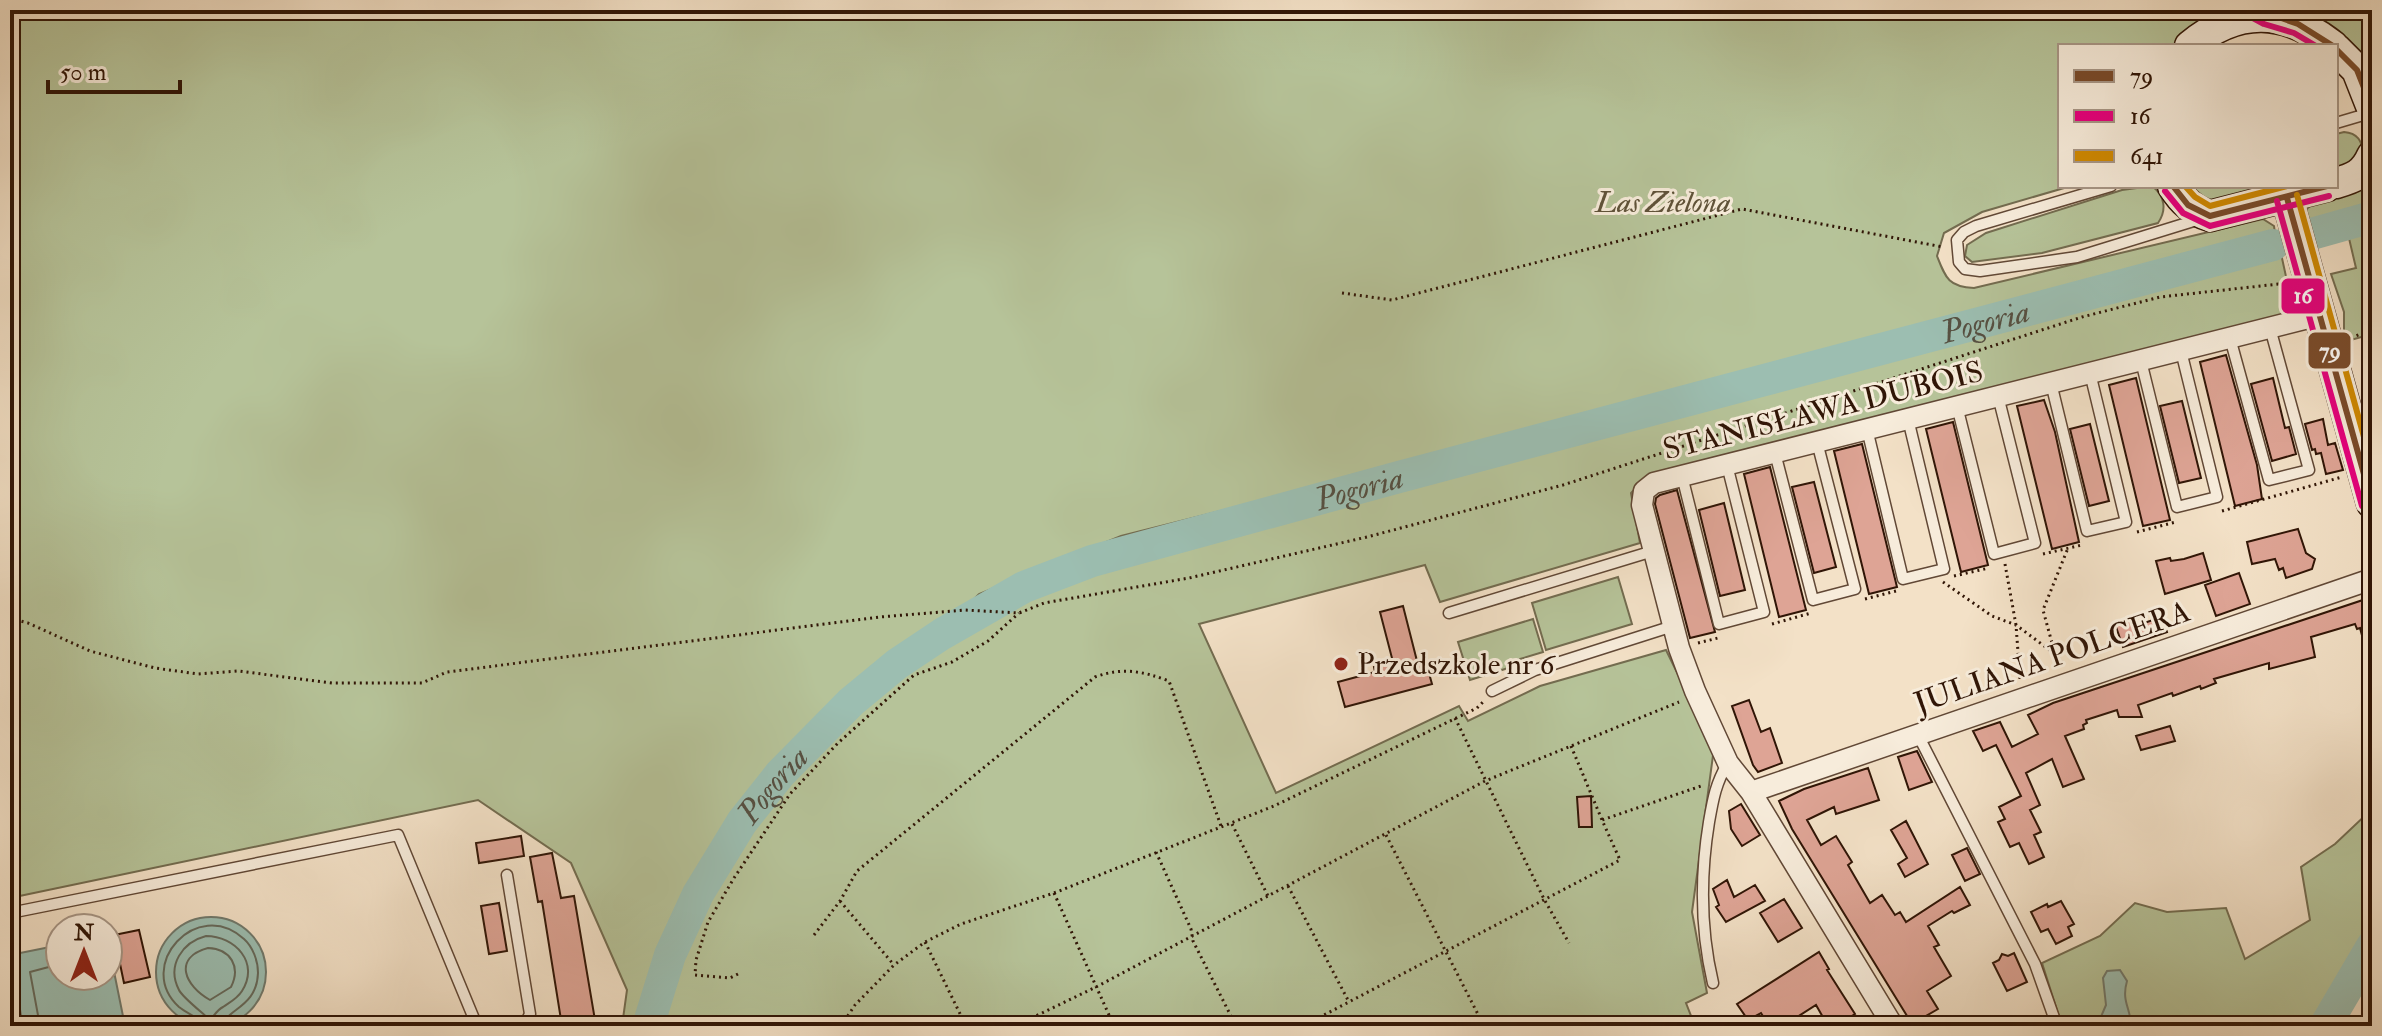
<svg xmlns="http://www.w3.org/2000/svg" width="2382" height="1036" font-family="'IM FELL Double Pica',serif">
<rect width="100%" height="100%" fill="#f3e1c7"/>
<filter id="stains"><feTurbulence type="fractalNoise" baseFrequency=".0025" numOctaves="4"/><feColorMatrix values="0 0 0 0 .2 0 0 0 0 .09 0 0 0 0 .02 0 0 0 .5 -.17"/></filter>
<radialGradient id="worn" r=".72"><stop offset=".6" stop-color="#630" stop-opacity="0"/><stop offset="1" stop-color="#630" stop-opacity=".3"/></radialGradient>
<path fill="#b6c399" stroke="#736c50" stroke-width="2" d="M10,10H2204L2199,23L2173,46H2060V186H2071L1982,212L1944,233L1937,256C1946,279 1949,287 1974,288L2263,219L2274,226L2275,233L2264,239L1619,411L1121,536L979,594L959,614L1007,607L1122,563L2280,249L2294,313L1647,476L1631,493L1640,543L1440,602L1425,565L1199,624L1276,793L1459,706L1468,721L1540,686L1666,650L1714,748L1692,912L1707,993L1686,1003L1695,1026H622L627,990L571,863L478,800L10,898Z
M2293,10H2372V71Z
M2344,132C2357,133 2363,141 2362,153L2336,173V134Z
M2372,183V334L2344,342V312L2331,274L2356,268L2344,217L2309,226L2306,210L2312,203Z
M2152,186C2165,196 2167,210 2158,223L2042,253L1972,262L1965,256L1967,245L1986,233L2122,190Z
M2195,186H2288L2213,207L2196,192Z
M1618,577L1632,624L1546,650L1532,603Z
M1533,619L1543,652L1520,659L1521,664L1470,680L1458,642Z
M2372,809V918L2364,942L2316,1026H2062L2042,963L2100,936L2135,903L2167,912L2226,908L2245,959L2310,920L2301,867L2335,844Z"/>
<path fill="#9cbeb1" stroke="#717a6d" stroke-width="2" d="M156 972a55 55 0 1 1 110 0a55 55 0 1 1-110 0Z
M108,942L125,1026H23L10,955L60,945V976H108Z
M2120,970L2127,981C2121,1002 2131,1008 2131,1026H2097L2106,1005L2103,978L2107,971Z
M302,1016L320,1017L340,1026H277Z"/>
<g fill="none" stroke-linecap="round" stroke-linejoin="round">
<path stroke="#666a5c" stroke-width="2" d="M206,936C235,936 260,963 242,991C237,999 230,1002 223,1007C217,1010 214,1016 210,1020C204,1014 182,997 179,990C166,965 183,942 206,936Z
M208,948C231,949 241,967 231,987L210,1000C185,986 172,958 208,948Z
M40,1026L30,972L60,964
M197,1026L195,1017C190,1014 184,1011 179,1007C134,966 197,896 244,939C253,947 258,961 258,973C257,1008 225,1009 223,1026"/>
<g stroke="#9cbeb1" stroke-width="32">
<path d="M2315,233L2372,217"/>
<path id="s1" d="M648,1026L670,955L698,894L742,822L780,774L851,702L897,664L942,634L1024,587L1092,561L1399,477L2273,245"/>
<path d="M2325,1026L2372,946"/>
</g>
</g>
<path fill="#dea495" stroke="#301506" stroke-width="2" d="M2226,355L2257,465L2262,499L2235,506L2200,362Z
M2136,378L2170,520L2143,526L2109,385Z
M2273,378L2285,428L2289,427L2296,454L2272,461L2251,384Z
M2044,400L2055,432L2079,542L2052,549L2017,406Z
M2182,401L2201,478L2179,483L2160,406Z
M2323,419L2328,445L2335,443L2343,470L2326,474L2321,453L2316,454L2315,449L2312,450L2305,424Z
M1953,422L1988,565L1961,572L1926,429Z
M2090,424L2109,501L2089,506L2070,429Z
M1862,444L1897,587L1869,594L1834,451Z
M1770,467L1806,610L1779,617L1744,474Z
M1814,482L1836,567L1814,573L1792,487Z
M1677,490L1715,632L1690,638L1655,504L1656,498L1660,495Z
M1724,503L1745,590L1720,596L1699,510Z
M2298,529L2306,553L2315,559L2312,569L2286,578L2283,568L2279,570L2275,559L2252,564L2247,542Z
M2203,553L2211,580L2165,594L2156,561L2170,558L2171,561L2184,559Z
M2239,573L2250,604L2216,616L2205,585Z
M2372,597V654H2367L2360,628L2357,629L2355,624L2311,637L2315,657L2269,669V663L2214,679L2216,683L2201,689L2200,686L2173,696L2172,693L2138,705L2142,717H2119L2117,710L2086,720L2087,723L2083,725L2084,729L2065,736L2084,779L2063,787L2052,759L2026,773L2040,805L2030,810L2041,832L2034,835L2044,857L2029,864L2019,843L2010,847L1998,822L2005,819L1999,807L2021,796L1996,745L1983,751L1973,731L2000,722L2012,747L2038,734L2028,715L2053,703Z
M1403,606L1417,661L1425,659L1432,684L1345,707L1338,682L1375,672L1374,667L1393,662L1380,612Z
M2135,617L2138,625L2162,617L2167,632L2123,647L2115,624Z
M1749,700L1761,732L1770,728L1782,763L1758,772L1753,765L1732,706Z
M2170,726L2175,741L2141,750L2136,736Z
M1917,751L1932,782L1909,790L1898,757Z
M1868,768L1879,800L1836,814L1834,807L1807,820L1821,845L1836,836L1852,862L1848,865L1870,903L1882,895L1895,915L1900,912L1906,922L1960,887L1970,905L1954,913L1952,911L1928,926L1939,945L1934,947L1951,976L1927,991L1938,1009L1912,1024L1792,829L1779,801L1804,789Z
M1591,796L1592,827H1579L1577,797Z
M1741,804L1760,835L1742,846L1731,829L1729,811Z
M1906,821L1928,864L1905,877L1898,864L1907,858L1891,830Z
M521,836L524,856L479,863L476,843Z
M1967,848L1980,874L1965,881L1952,855Z
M552,853L561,898L574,896L596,1026H562L542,901L538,902L530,857Z
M1727,880L1734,897L1755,885L1765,901L1726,922L1716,907L1719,905L1713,889Z
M1784,899L1802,928L1778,942L1760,913Z
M2061,901L2074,924L2068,927L2072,936L2056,944L2048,929L2041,932L2031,912L2047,904L2048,907Z
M499,903L507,951L489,954L481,906Z
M139,930L150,977L124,983L114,935Z
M1819,952L1829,969L1827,970L1855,1014L1836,1026H1828L1816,1005L1783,1026H1769L1761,1013L1748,1020L1737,1004Z
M2014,953L2027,982L2007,991L1993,963L1999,960L2002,954L2008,956Z"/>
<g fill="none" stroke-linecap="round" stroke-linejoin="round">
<defs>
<path id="lane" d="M2336,123L2370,113
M2111,186L1976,226L1964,232L1957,240L1959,262L1965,269L1980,271L2077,257L2200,219
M2230,338L2269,480L2309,470L2270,328
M2141,361L2177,507L2217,497L2181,351
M2051,383L2087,531L2126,522L2090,373
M1957,406L1994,554L2035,543L1998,396
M1867,429L1903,579L1944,569L1908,419
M1775,453L1813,600L1855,589L1817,442
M1682,476L1719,624L1764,612L1727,465
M1449,613L1653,551
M1492,691L1535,670L1673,626
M1918,735L2035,964L2057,1026
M507,875L530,1014L524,1026
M10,913L398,835L477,1026
M1713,983C1700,928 1700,877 1709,822C1713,799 1716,782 1728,763"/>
<path id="street" d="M1751,792L2372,579
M1893,1026L1751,792L1728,763L1695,691L1679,648L1642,505L1644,491L1654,483L2320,315"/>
<path id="secondary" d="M2190,46C2238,6 2285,8 2333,46
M2336,49L2357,70L2372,108
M2336,183C2354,178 2364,174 2372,156
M2173,186C2182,201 2193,211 2210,216L2327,186
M2287,198L2372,503"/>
</defs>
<use href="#lane" stroke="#614836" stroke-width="13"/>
<use href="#street" stroke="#614836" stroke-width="23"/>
<use href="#secondary" stroke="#301506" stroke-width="33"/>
<path stroke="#301506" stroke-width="3" stroke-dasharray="2 4" stroke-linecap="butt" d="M1342,293L1392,300L1742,209L1943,247
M2351,338L2372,329
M2222,511L2342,477
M2137,532L2176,522
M2043,554L2082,545
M2005,564L2016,625L2020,679
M1954,576L1989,568
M1943,582L1992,616L2016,625L2055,654L2065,665
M1865,599L1896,591
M10,618L28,623L90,651L155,668L198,674L238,671L332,683H422L447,672L880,617L965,610L1019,613L1044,603L1189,578L1367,537L1563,485L2082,317L2160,297L2288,283
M1772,624L1811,613
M1698,643L1718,638
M2055,654L2043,610L2068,548
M1455,718L1544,899L1569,943
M1571,746L1602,820
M1232,824L1268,896
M1386,835L1484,1026
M1156,852L1191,929L1193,941L1236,1026
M1288,886L1349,1002
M1054,893L1114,1026
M840,901L894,965
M814,935L840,901L857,871L1095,677C1123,667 1142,671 1169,681L1221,826
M925,942L966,1026
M738,974L730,978L695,975L696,960L708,922L734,878L790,794L838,743L914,675L952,662L988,641L1019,613
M841,1026L855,1005L894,965L925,942L961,924L1054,893L1274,806L1477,708L1483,702
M1015,1026L1096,987L1485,781L1679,702
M1303,1026L1620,860L1602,820L1701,786"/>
<use href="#lane" stroke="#f7ecdb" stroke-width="10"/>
<use href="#street" stroke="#f7ecdb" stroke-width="20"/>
<use href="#secondary" stroke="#f7ecdb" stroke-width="30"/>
<defs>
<path id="bus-1" d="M2259,10L2298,24L2333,46
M2336,49L2357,70L2372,108
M2173,186L2188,205L2210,216L2327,186
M2287,198L2372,503"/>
<path id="bus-2" d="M2253,18L2264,24L2294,33L2316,46
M2165,191L2183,213L2210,226L2329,196
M2277,201L2362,506"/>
<path id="bus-3" d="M2185,186L2195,197L2210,206L2287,186
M2297,195L2372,466"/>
</defs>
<use href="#bus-1" stroke="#f7ecdb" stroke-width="12"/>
<use href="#bus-2" stroke="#f7ecdb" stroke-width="12"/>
<use href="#bus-3" stroke="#f7ecdb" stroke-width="12"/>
<use href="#bus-1" stroke="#7a4b2a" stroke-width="6"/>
<use href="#bus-2" stroke="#e5007d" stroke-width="6"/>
<use href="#bus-3" stroke="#cf8901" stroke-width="6"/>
</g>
<circle fill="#8f2418" stroke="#f7ecdb" stroke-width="3" cx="1341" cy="664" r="8"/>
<g text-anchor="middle" stroke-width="6" stroke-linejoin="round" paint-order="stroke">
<g font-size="30" font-style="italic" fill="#5f5239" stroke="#f7ecdb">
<text x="1663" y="212">Las Zielona</text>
</g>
<g font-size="30" fill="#301506" stroke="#f7ecdb">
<text transform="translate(1823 410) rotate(-14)" y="10">STANISŁAWA DUBOIS</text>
<text transform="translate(2052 657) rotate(-19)" y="10">JULIANA POLCERA</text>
</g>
<g font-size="30" fill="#301506" stroke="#f7ecdb" text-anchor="start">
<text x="1357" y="674">Przedszkole nr 6</text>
</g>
<g font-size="32" font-style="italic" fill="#565042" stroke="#f7ecdb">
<text dy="11" stroke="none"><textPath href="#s1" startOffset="1594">Pogoria</textPath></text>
<text dy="11" stroke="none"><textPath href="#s1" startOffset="946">Pogoria</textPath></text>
<text dy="11" stroke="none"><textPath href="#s1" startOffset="274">Pogoria</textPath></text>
</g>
</g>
<g stroke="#f7ecdb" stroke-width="3">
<rect x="2280" y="277" width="46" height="38" rx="8" fill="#e5007d"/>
<rect x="2307" y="331" width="45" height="39" rx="8" fill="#7a4b2a"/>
</g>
<g font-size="22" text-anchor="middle" font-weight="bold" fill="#fff">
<text x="2303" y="303">16</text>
<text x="2330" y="358">79</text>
</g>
<rect width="2382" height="1036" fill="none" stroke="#f3e1c7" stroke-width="40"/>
<rect x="12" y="12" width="2358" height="1012" fill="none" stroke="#301506" stroke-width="4"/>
<rect x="20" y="20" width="2342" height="996" fill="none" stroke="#301506" stroke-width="2"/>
<rect x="2058" y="44" width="280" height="144" fill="#f7ecdb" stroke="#a79686" stroke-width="2"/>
<rect x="2074" y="70" width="40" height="12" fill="#7a4b2a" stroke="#a79686" stroke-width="2"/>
<text x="2130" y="84" font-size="24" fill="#301506">79</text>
<rect x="2074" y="110" width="40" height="12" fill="#e5007d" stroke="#a79686" stroke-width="2"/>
<text x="2130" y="124" font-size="24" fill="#301506">16</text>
<rect x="2074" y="150" width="40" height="12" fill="#cf8901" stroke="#a79686" stroke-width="2"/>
<text x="2130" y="164" font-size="24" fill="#301506">641</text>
<g transform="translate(84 952)"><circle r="38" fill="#f7ecdb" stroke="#a79686" stroke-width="2"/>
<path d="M0-6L14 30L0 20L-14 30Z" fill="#8f2418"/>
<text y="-12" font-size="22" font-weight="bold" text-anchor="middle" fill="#301506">N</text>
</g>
<path d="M48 80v12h132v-12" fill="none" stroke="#301506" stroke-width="4"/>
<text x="60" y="80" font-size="24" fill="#301506" stroke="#f7ecdb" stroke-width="6" paint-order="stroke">50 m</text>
<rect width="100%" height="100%" filter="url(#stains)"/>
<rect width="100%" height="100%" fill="url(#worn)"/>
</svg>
